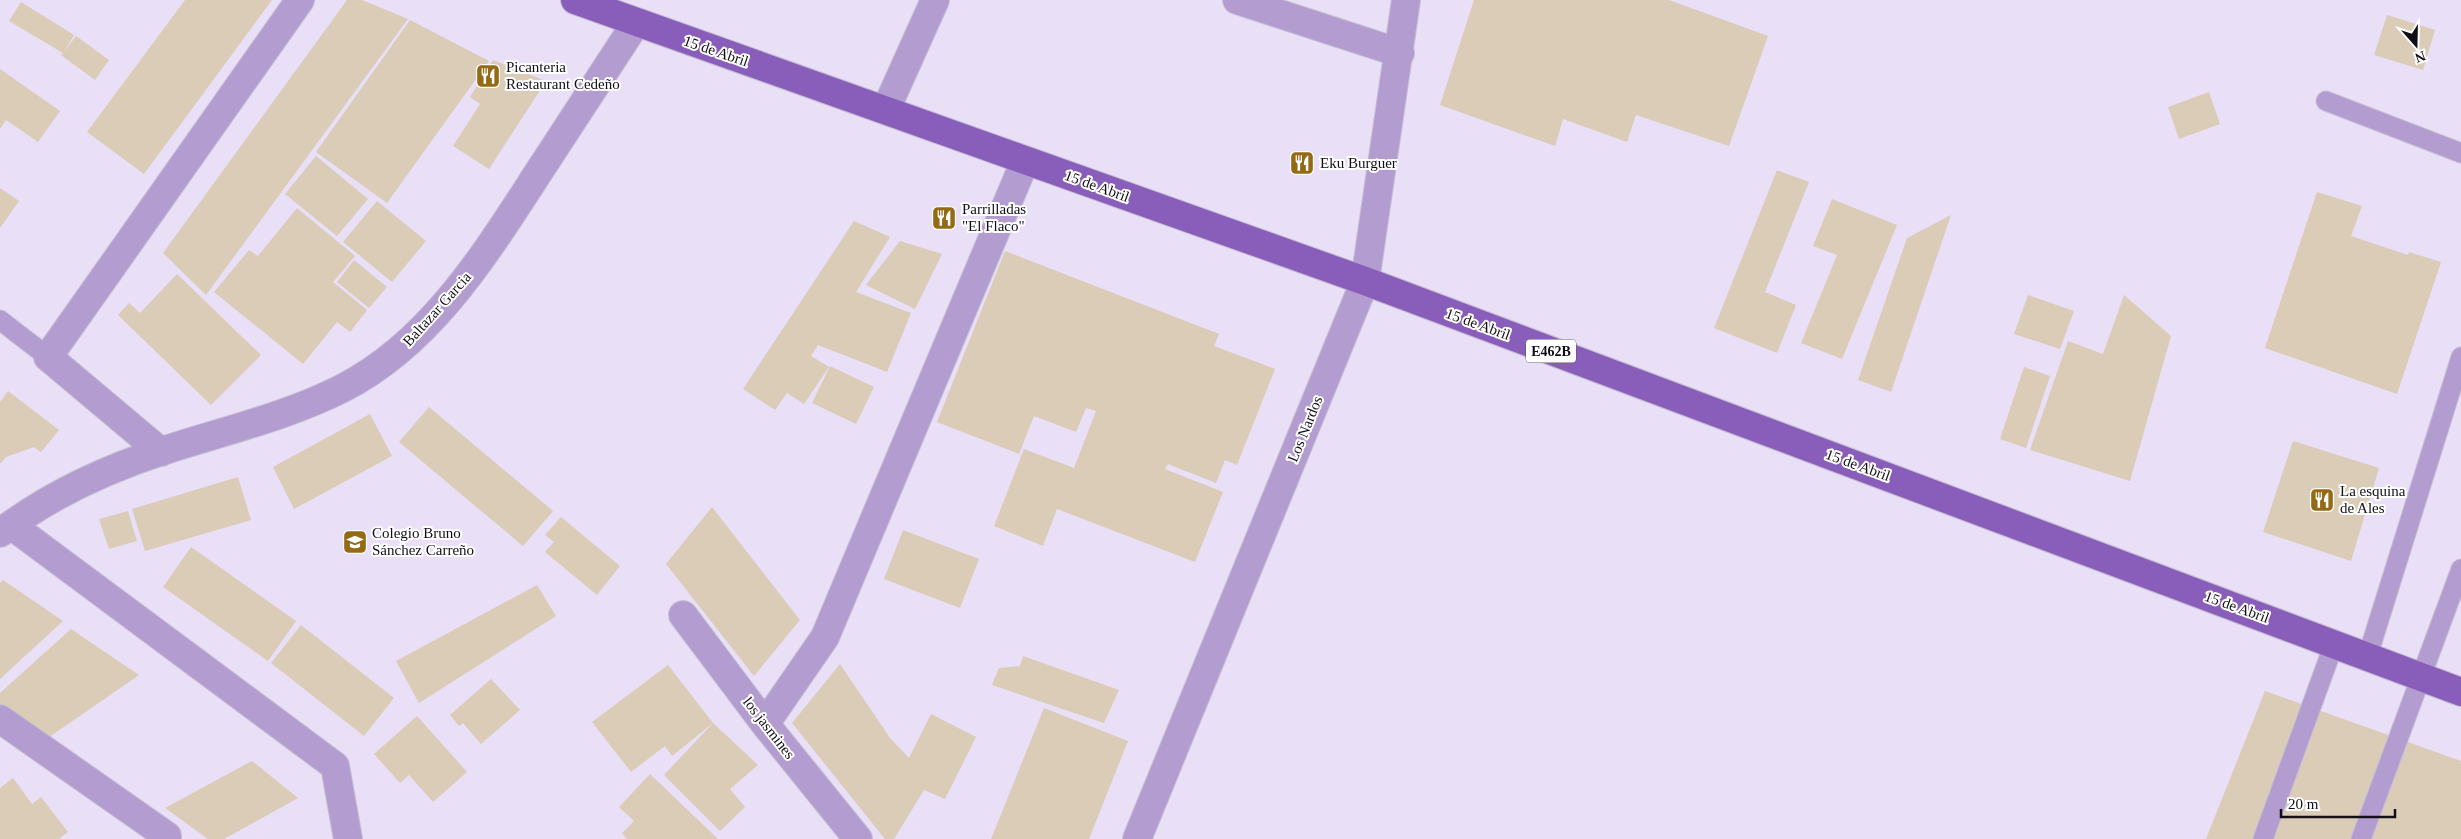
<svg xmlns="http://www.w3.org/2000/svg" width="2461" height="839" font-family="'Times New Roman',serif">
<rect width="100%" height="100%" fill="#e9dff7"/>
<path fill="#daccb7" d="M185,0H272L144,174L87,132Z
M347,0H362L408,19L206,295L163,253Z
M1474,0H1669L1768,36L1729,146L1636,115L1627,142L1563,119L1555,146L1440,105Z
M21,2L74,35L64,52L76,36L109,60L95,80L61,55L63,53L9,21Z
M2387,15L2435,30L2423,70L2374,55Z
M410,20L489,61L387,203L316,152Z
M493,60L546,81L489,169L453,146L480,104L470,97Z
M0,69L60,111L38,142L6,120L0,129Z
M2209,92L2220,124L2179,139L2168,107Z
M316,156L368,199L337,236L285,194Z
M1777,170L1809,182L1765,292L1796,305L1777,353L1714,328Z
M0,188L19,201L0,228Z
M2317,192L2362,206L2351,236L2408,255L2409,252L2441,262L2397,394L2265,348Z
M1832,199L1897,225L1842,359L1801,343L1837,255L1813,246Z
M377,201L426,241L392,282L343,242Z
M297,208L355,256L333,282L367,310L350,332L337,322L303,364L214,292L249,250L258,256Z
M1951,215L1891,392L1858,380L1907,238Z
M854,221L890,237L856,292L911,313L887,372L818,345L811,356L829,367L804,404L787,393L775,410L743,389Z
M900,241L942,254L915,309L866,285Z
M1005,251L1219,334L1214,346L1275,369L1237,465L1225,460L1216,483L1168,464L1165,469L1223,492L1195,562L1057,509L1043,546L994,526L1024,449L1074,468L1096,411L1086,408L1076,432L1034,416L1019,454L937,422Z
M354,260L387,287L369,308L337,282Z
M177,274L261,355L211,405L118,315L129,303L140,313Z
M2028,295L2074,311L2060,349L2014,334Z
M2124,295L2171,336L2130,481L2030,450L2068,341L2103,354Z
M830,366L874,387L856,424L812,403Z
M2024,367L2050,376L2026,448L2000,439Z
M8,391L59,430L41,452L34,447L6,457L0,464V402Z
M429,407L553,511L523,546L399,442Z
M370,414L392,456L294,509L273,467Z
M2293,441L2379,468L2351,561L2263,532Z
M238,477L251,520L145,551L132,509Z
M712,507L800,620L754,676L666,564Z
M128,511L137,541L109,549L99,519Z
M561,517L620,566L597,595L545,552L554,542L545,535Z
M903,530L979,559L960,608L884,579Z
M191,547L296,621L268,661L163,587Z
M3,580L63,621L0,679V583Z
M537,585L556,616L419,703L396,661Z
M301,625L394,698L364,736L271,663Z
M71,629L139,675L45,740L0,705V693Z
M1023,656L1119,690L1104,723L992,685L999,668L1020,666Z
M840,664L890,738L909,758L931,714L976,737L945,799L924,790L894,839H885L792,723Z
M668,665L713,723L672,756L665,746L631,772L592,722Z
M491,679L520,710L481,744L463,723L459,726L450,715Z
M2265,691L2461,761V839H2206Z
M1044,708L1128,741L1089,839H991Z
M417,716L467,772L433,802L409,775L400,783L374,754Z
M713,723L758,765L730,789L745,807L720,831L664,775Z
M252,761L298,798L224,839H208L165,808Z
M650,774L718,839H627L622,833L634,821L619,807Z
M13,778L32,804L41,797L68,832L59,839H0V788Z"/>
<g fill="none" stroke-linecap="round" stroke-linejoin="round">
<defs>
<path id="lane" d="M2326,101L2461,153
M0,320L48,357
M2368,655L2461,357
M2263,839L2334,644
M2361,839L2461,569"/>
<path id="street" d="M1237,0L1400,53
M886,109L935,0
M161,452L48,357L300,0
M11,525L335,766L348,839
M0,533C48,496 104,470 162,451C223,431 286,417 343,388C431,343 486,253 538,173C571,123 603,73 636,23
M683,615L765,724L858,839
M0,719L167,836
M765,724L825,637L1025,161
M1137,839L1365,281L1406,0"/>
<path id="primary" d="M575,0L1365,281L2461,692"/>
</defs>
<use href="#lane" stroke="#c6bed3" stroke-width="21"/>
<use href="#street" stroke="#c6bed3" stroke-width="30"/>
<use href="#primary" stroke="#c6bed3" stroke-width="30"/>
<use href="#lane" stroke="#b39dd0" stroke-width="19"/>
<use href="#street" stroke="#b39dd0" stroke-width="28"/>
<use href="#primary" stroke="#895dba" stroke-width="28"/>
</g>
<defs>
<symbol id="restaurant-square" viewBox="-11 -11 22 22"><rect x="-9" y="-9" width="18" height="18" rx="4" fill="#946a15" stroke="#fff"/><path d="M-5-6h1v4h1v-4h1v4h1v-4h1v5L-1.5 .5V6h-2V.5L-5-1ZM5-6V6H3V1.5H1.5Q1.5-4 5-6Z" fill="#fff"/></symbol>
<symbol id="university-square" viewBox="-11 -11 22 22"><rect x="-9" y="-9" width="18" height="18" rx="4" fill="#946a15" stroke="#fff"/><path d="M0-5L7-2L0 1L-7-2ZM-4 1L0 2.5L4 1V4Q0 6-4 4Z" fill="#fff"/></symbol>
</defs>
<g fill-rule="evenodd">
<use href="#restaurant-square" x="474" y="62" width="28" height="28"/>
<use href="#restaurant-square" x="1288" y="149" width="28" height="28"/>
<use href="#restaurant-square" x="930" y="204" width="28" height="28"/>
<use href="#restaurant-square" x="2308" y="486" width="28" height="28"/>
<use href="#university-square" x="341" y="528" width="28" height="28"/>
</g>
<g text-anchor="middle" stroke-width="4" stroke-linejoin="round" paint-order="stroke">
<rect fill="#fff" stroke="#58565c" stroke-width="1" x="1526" y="339.5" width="50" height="23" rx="4"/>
<g font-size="14" font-weight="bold" fill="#110e16">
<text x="1551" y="356">E462B</text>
</g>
<g font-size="15" fill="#110e16" stroke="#fff">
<text transform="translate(716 51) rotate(19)" y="5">15 de Abril</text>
<text transform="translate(1097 186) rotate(20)" y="5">15 de Abril</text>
<text transform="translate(437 309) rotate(-48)" y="5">Baltazar Garcia</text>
<text transform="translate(1478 324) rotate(20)" y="5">15 de Abril</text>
<text transform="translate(1305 429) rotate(-68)" y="5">Los Nardos</text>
<text transform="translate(1858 465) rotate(20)" y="5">15 de Abril</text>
<text transform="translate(2237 607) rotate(20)" y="5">15 de Abril</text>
<text transform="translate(769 728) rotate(52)" y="5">los jasmines</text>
</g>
<g font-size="15" fill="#110e16" stroke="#fff" text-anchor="start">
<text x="506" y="72">Picanteria<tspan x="506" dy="17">Restaurant Cedeño</tspan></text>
<text x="1320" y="168">Eku Burguer</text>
<text x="962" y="214">Parrilladas<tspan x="962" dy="17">"El Flaco"</tspan></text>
<text x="2340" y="496">La esquina<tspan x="2340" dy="17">de Ales</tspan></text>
<text x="372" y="538">Colegio Bruno<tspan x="372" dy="17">Sánchez Carreño</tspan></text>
</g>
</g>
<g transform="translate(2416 45) rotate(160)" stroke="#ffffff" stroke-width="4" paint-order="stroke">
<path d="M0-4L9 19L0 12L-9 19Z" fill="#110e16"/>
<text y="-8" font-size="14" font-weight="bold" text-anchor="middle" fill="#110e16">N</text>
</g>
<path d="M2281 809v8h114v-8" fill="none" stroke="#110e16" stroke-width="2.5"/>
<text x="2288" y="809" font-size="15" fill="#110e16" stroke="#ffffff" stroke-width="4" paint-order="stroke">20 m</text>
</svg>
